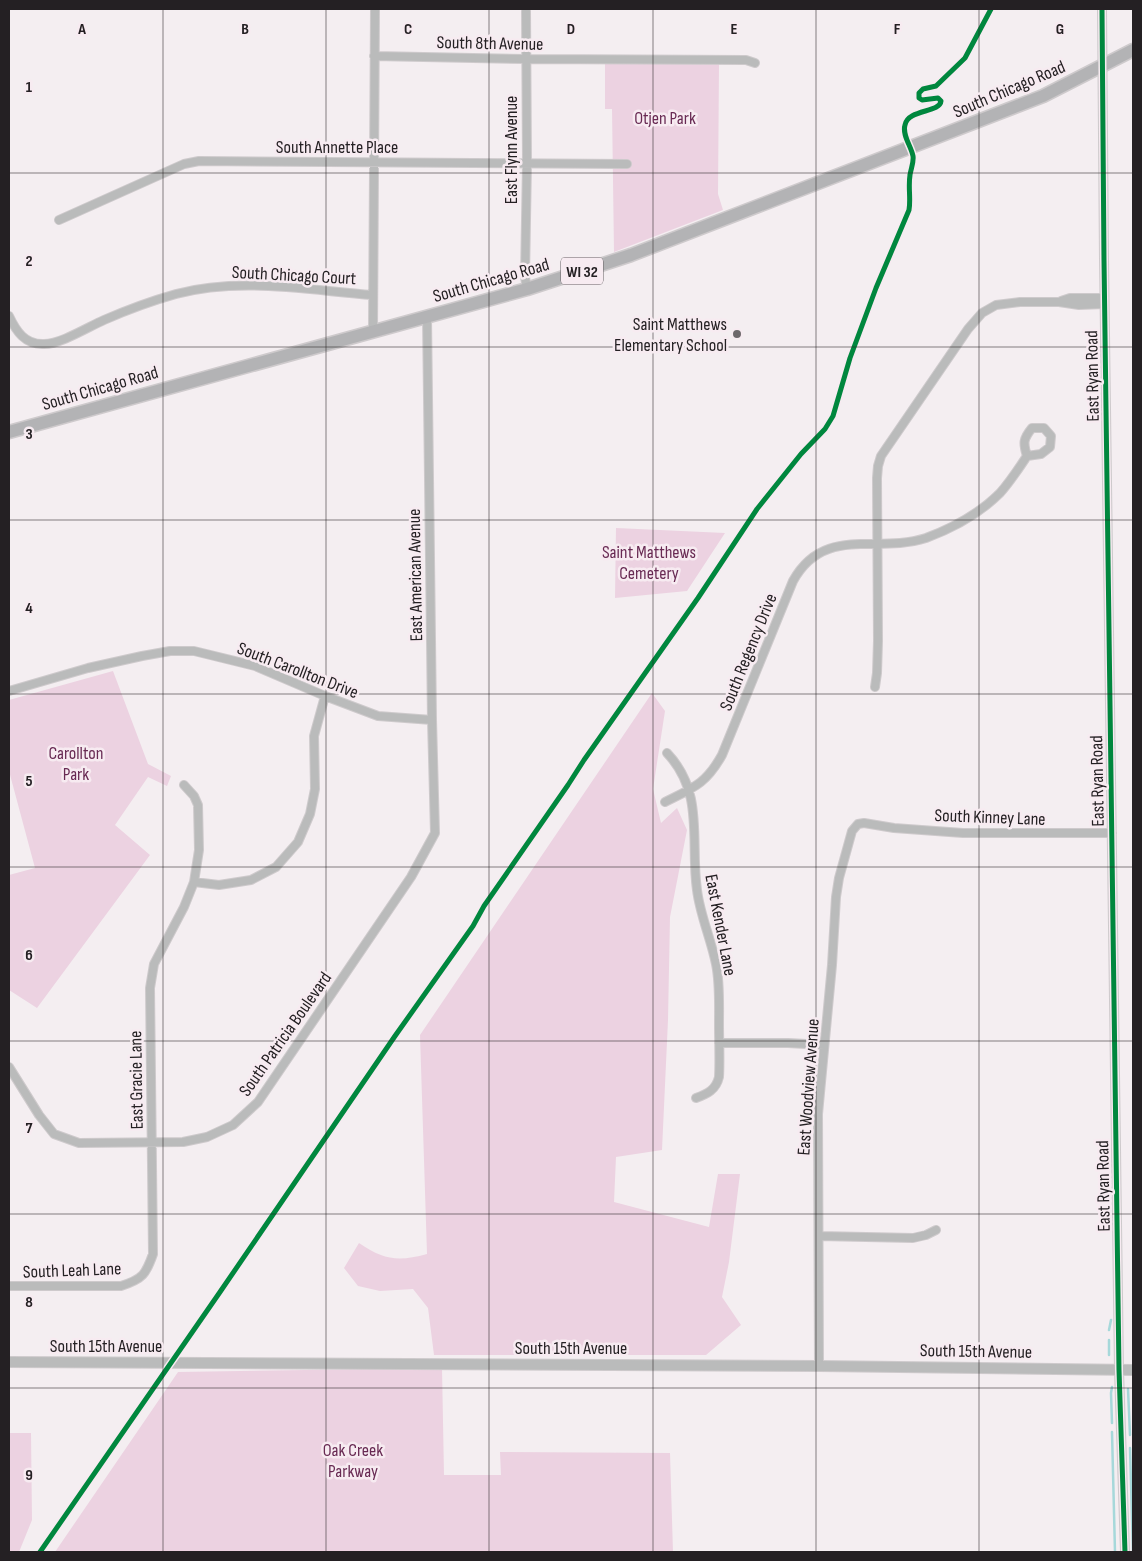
<svg xmlns="http://www.w3.org/2000/svg" width="1142" height="1561" font-family="'Sofia Sans Condensed',sans-serif">
<rect width="100%" height="100%" fill="#f4eef1"/>
<path fill="#ecd2e1" d="M605,64H719L718,194L723,210L614,252L612,109H605Z
M616,528L725,533L687,591L615,598Z
M113,671L148,764L171,776L167,786L148,777L115,825L150,855L37,1008L9,990V875L35,868L9,771V700Z
M652,693L665,711L653,789L661,823L677,808L687,830L670,917L668,1020L662,1150L616,1157L614,1202L709,1227L718,1174H740L729,1262L722,1297L741,1325L706,1355H434L428,1308L413,1289L380,1291L358,1286L344,1268L359,1243C384,1260 398,1262 427,1254L420,1035Z
M442,1368L444,1475H501L500,1452L670,1453L673,1552H55L178,1372Z
M9,1433H31L32,1520L19,1552H9Z"/>
<g fill="none" stroke-linecap="round" stroke-linejoin="round">
<path stroke="#a6d8da" stroke-width="2.5" d="M1109,1330L1111,1320
M1109,1340V1355
M1128,1389L1130,1435
M1112,1423L1111,1393L1112,1387
M1112,1432L1115,1552
M1130,1448L1133,1552"/>
<defs>
<path id="minor" d="M1102,9L1104,260L1119,1370L1125,1552
M526,11L527,163L525,277L527,289
M374,56L526,59L746,60L755,63
M59,220L184,164L199,161L627,164
M1061,301L1070,298H1104
M9,316C16,331 25,345 44,344C61,344 88,327 104,320C127,310 151,301 176,294C240,277 307,290 372,295
M373,331L375,9
M875,687L877,673L878,641L877,478L878,466L881,456L968,329L982,313L996,305L1020,302H1059L1079,305L1104,304
M9,691L88,668L142,656L170,651H194L255,666L325,696L378,716L432,720
M667,753C705,793 690,841 697,890C700,915 711,939 716,964C720,983 719,1004 719,1024C719,1042 720,1060 719,1077C716,1090 707,1094 696,1098
M665,802C693,788 706,784 722,755L793,581C824,525 876,554 926,538C953,528 980,513 1000,493C1010,482 1019,468 1027,456L1041,454L1050,447L1051,436L1044,428H1032C1023,439 1023,443 1027,456
M194,882L219,885L251,880L276,867L298,842L310,814L315,789L314,736L325,696
M719,1043H788L824,1045
M9,1067L39,1115L54,1134L79,1143L183,1142L207,1137L233,1125L258,1102L411,877L435,833L432,720L427,317
M819,1236L913,1238L926,1235L936,1230
M9,1286H121C143,1279 146,1274 153,1254L150,988L154,964L184,907L194,882L199,850L198,805L194,796L184,785
M819,1366L818,1114L832,965L836,897L839,878L852,831L858,824L864,823L894,828L963,833H1112"/>
<path id="tertiary" d="M9,1362L819,1366L1133,1370"/>
<path id="primary" d="M9,432L527,289L631,255L1043,96L1133,50"/>
</defs>
<use href="#minor" stroke="#cecacc" stroke-width="10"/>
<use href="#tertiary" stroke="#cecacc" stroke-width="12"/>
<use href="#primary" stroke="#cecacc" stroke-width="15"/>
<use href="#minor" stroke="#babbbb" stroke-width="8"/>
<use href="#tertiary" stroke="#babbbb" stroke-width="10"/>
<use href="#primary" stroke="#b3b3b5" stroke-width="12"/>
<defs>
<path id="cycleway" d="M1102,9L1104,260L1119,1370L1125,1552
M40,1552L220,1292L395,1036L473,926L484,906L568,785L584,760L698,598L757,509L801,454L825,429L833,416L850,358L876,288L909,210C911,199 908,187 910,175C911,168 914,162 913,156C911,146 902,135 905,125C908,109 940,113 941,101L938,98L922,100L919,98V93L923,89L936,86L965,58L991,9"/>
</defs>
<use href="#cycleway" stroke="#f7ebf1" stroke-width="8"/>
<use href="#cycleway" stroke="#00873e" stroke-width="5"/>
</g>
<path fill="none" stroke="#242023" stroke-width="1" stroke-opacity="0.55" d="M163,9V1552M326,9V1552M489,9V1552M653,9V1552M816,9V1552M979,9V1552M9,173H1133M9,347H1133M9,520H1133M9,694H1133M9,867H1133M9,1041H1133M9,1214H1133M9,1388H1133"/>
<circle fill="#6d686b" stroke="#f7ebf1" stroke-width="2" cx="737" cy="334" r="5"/>
<g text-anchor="middle" stroke-width="5" stroke-linejoin="round" paint-order="stroke">
<rect fill="#f7ebf1" stroke="#635d61" stroke-width="1" x="561" y="257.5" width="42" height="27" rx="4"/>
<g font-size="16" font-weight="bold" fill="#242023">
<text x="582" y="277">WI 32</text>
</g>
<g font-size="18" fill="#242023" stroke="#f7ebf1">
<text transform="translate(490 43) rotate(1)" y="6">South 8th Avenue</text>
<text transform="translate(1009 89) rotate(-23)" y="6">South Chicago Road</text>
<text x="337" y="153">South Annette Place</text>
<text transform="translate(511 150) rotate(-90)" y="6">East Flynn Avenue</text>
<text transform="translate(294 275) rotate(3)" y="6">South Chicago Court</text>
<text transform="translate(491 280) rotate(-16)" y="6">South Chicago Road</text>
<text transform="translate(1092 376) rotate(-91)" y="6">East Ryan Road</text>
<text transform="translate(100 388) rotate(-16)" y="6">South Chicago Road</text>
<text transform="translate(415 575) rotate(-91)" y="6">East American Avenue</text>
<text transform="translate(748 652) rotate(-68)" y="6">South Regency Drive</text>
<text transform="translate(298 670) rotate(21)" y="6">South Carollton Drive</text>
<text transform="translate(1097 781) rotate(-91)" y="6">East Ryan Road</text>
<text transform="translate(990 817) rotate(2)" y="6">South Kinney Lane</text>
<text transform="translate(721 925) rotate(79)" y="6">East Kender Lane</text>
<text transform="translate(285 1034) rotate(-55)" y="6">South Patricia Boulevard</text>
<text transform="translate(136 1080) rotate(-91)" y="6">East Gracie Lane</text>
<text transform="translate(808 1087) rotate(-86)" y="6">East Woodview Avenue</text>
<text transform="translate(1103 1186) rotate(-91)" y="6">East Ryan Road</text>
<text transform="translate(72 1270) rotate(-2)" y="6">South Leah Lane</text>
<text x="106" y="1352">South 15th Avenue</text>
<text x="571" y="1354">South 15th Avenue</text>
<text transform="translate(976 1351) rotate(1)" y="6">South 15th Avenue</text>
</g>
<g font-size="18" fill="#682a53" stroke="#f7ebf1">
<text x="665" y="124">Otjen Park</text>
<text x="649" y="558">Saint Matthews<tspan x="649" dy="21">Cemetery</tspan></text>
<text x="76" y="759">Carollton<tspan x="76" dy="21">Park</tspan></text>
<text x="353" y="1456">Oak Creek<tspan x="353" dy="21">Parkway</tspan></text>
</g>
<g font-size="18" fill="#242023" stroke="#f7ebf1" text-anchor="end">
<text x="727" y="330">Saint Matthews<tspan x="727" dy="21">Elementary School</tspan></text>
</g>
</g>
<g font-size="16" text-anchor="middle" font-weight="bold" fill="#242023" stroke="#f7ebf1" stroke-width="5" stroke-linejoin="round" paint-order="stroke">
<text x="82" y="34">A</text>
<text x="245" y="34">B</text>
<text x="408" y="34">C</text>
<text x="571" y="34">D</text>
<text x="734" y="34">E</text>
<text x="897" y="34">F</text>
<text x="1060" y="34">G</text>
<text x="29" y="92">1</text>
<text x="29" y="266">2</text>
<text x="29" y="439">3</text>
<text x="29" y="613">4</text>
<text x="29" y="786">5</text>
<text x="29" y="960">6</text>
<text x="29" y="1133">7</text>
<text x="29" y="1307">8</text>
<text x="29" y="1480">9</text>
</g>
<rect width="1142" height="1561" fill="none" stroke="#242023" stroke-width="20"/>
</svg>
